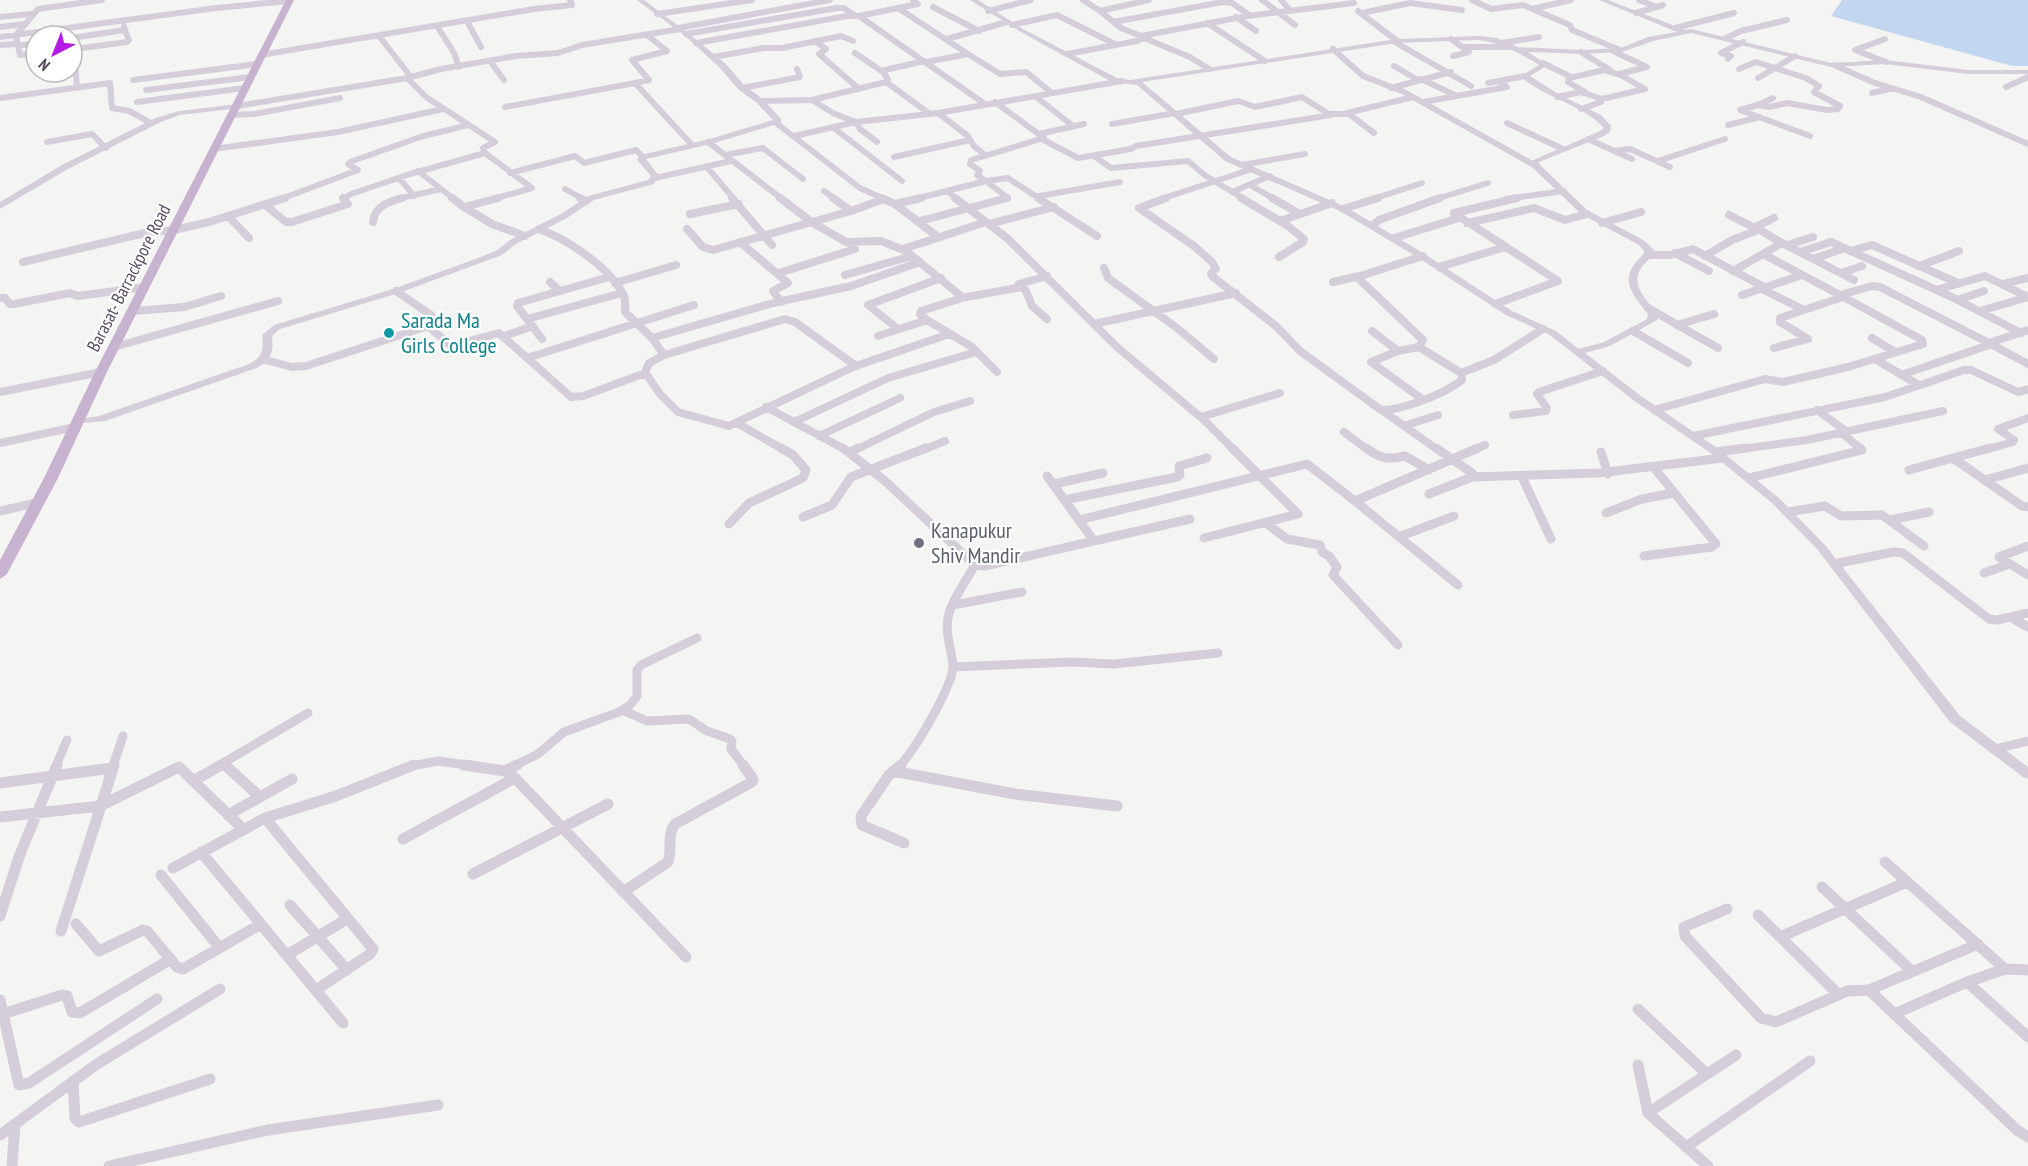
<svg xmlns="http://www.w3.org/2000/svg" width="2028" height="1166" font-family="'PT Sans Narrow',sans-serif">
<rect width="100%" height="100%" fill="#f4f5f2"/>
<path fill="#c3d6f0" d="M1842,0H2028V66H2012L1831,16Z"/>
<g fill="none" stroke-linecap="round" stroke-linejoin="round">
<path stroke="#d6cddb" stroke-width="6" d="M1083,0L1100,11
M1262,0L1295,25
M1281,0L1289,9
M1472,0L1491,9L1523,5L1570,25L1572,30L1620,50
M1639,0L1657,7
M933,7L979,31
M898,8L968,54
M1532,9L1571,0
M988,11L1031,0
M1358,11L1397,41
M1362,13L1410,3L1462,10
M1636,13L1663,5
M657,14L752,0
M859,16L918,4L913,0
M0,17L31,14
M1236,17L1256,31
M467,21L481,47
M1113,22L1223,2L1232,3L1249,15
M1207,23L1265,61
M1012,25L1057,15L1115,44
M437,26L454,53L459,67
M0,27L24,24
M678,28L830,0
M1675,28L1734,13
M686,34L837,8H844L854,15
M647,35L667,51L632,60L649,80L635,83L692,145
M379,36L411,77
M1141,36L1121,28L1100,11L1149,0
M0,37L216,8L289,1
M72,38L125,30L124,26
M1144,38L1190,57L1209,69
M1726,38L1741,31L1787,20
M947,39L1007,22
M1451,39L1469,52L1453,56
M1885,39L1855,50L1886,62
M815,41L826,49L819,54L858,88
M1393,41L1471,86
M36,43L18,46L16,35L38,9L102,0
M696,43L847,16H859L985,104
M1502,43L1539,37
M0,45L17,44
M18,46L20,55L36,53
M1462,47H1511
M1333,49L1363,76L1404,92L1536,166
M1581,52L1610,70
M855,53L883,72
M1067,54L1137,41L1144,38L1141,36L1247,16L1354,3
M261,55L534,9L572,5L570,0
M713,57L764,48H782L841,36L853,41
M1728,59L1731,56L1721,53L1743,42
M490,61L504,80
M926,62L968,54L1000,74L1026,72L1052,93
M1543,63L1569,76L1568,82L1585,92
M1834,65L1875,83L1921,97L2028,144
M1394,66L1418,80
M1739,69L1756,62L1806,78L1819,86L1814,92L1840,106L1838,109L1827,110L1787,103L1769,107L1758,105L1740,110L1810,136
M407,78L441,69L516,56L558,53L582,45L680,29
M1569,78L1604,70L1620,75
M1758,78L1795,56
M1421,79L1455,95
M133,80L257,64
M886,82L930,114
M1488,83L1525,76
M77,87L74,49L127,42L129,40L125,30
M2006,87L2028,77
M742,88L800,77L797,69
M1391,88L1451,72
M146,90L250,77
M1872,93L1890,89
M1035,96L1073,126
M1557,97L1581,92L1602,99L1645,89L1619,74L1647,67L1613,51
M0,98L110,83L112,108L129,111L151,123
M812,100L886,82L888,79L883,72L885,70L924,61
M760,101L812,100L833,113L856,122L938,113L1122,81
M137,102L245,88
M995,102L1044,138L971,160L970,164L980,171L977,175L986,181L1008,178L1040,199
M1423,102L1507,87L1499,81
M1758,105L1773,98
M237,106L407,78L426,97L495,142L483,148L485,153L410,174L351,194L343,199
M505,107L635,83
M1581,109L1601,102L1599,100
M938,113L968,136L974,146L986,156
M1347,113L1413,97
M1176,114L1238,101L1255,107L1302,97L1329,114H1349L1374,133
M231,115L254,114L340,98
M776,123L860,188L884,199
M1507,123L1563,149
M1112,124L1175,113
M1728,125L1760,117
M834,128L902,181
M1039,134L1084,124
M794,136L856,122L860,129L877,142
M1042,139L1078,158L1131,149L1136,146L1331,115
M1588,139L1632,159
M47,142L92,134L106,148
M708,142L782,199
M213,149L338,132L443,109
M1614,151L1630,149L1670,167
M485,153L532,188L493,199
M725,155L763,148L803,179
M1094,156L1111,168L1188,161L1206,176L1244,199
M894,157L970,140
M1658,161L1725,139
M1241,165L1305,154
M707,167L734,199
M418,171L454,199
M510,173L575,156L584,163L636,150L643,157
M399,178L414,196
M655,178L731,161
M1250,185L1274,199
M565,189L583,199
M824,191L835,199
M947,191L957,199
M1232,192L1270,176
M1039,196L1120,182
M281,199L358,170L348,164L350,162L420,137L468,125
M397,199L441,189
M915,199L986,181L1008,198L1004,199
M1161,199L1252,169
M1373,199L1422,183
M1436,199L1488,183
M1506,199L1564,191"/>
<path stroke="#d6cddb" stroke-width="8" d="M452,198L464,207L498,198
M580,198L586,201
M732,198L772,245
M780,198L813,223L846,242L881,241L906,251L961,296L959,299L921,311L920,314L927,320L878,336
M881,198L895,204L938,237
M955,198L1007,238L1117,347L1204,420L1234,450
M1038,198L1097,236
M1166,198L1139,208L1194,246L1212,262L1216,269L1211,273L1212,276L1276,326L1300,351L1381,410C1404,410 1444,394 1462,380L1461,373L1494,360L1543,329
M1241,198L1288,226L1304,239L1303,242L1279,257
M1272,198L1300,214
M895,204L921,198
M265,205L286,222H292L348,204L343,198
M464,207L492,224L525,236
M1343,209L1378,198
M851,211L884,199
M690,214L739,204
M1729,215L1755,228
M228,216L249,238
M1774,218L1755,227L1782,243L1763,254L1840,295
M920,221L1007,198
M1280,221L1332,203
M373,222C375,206 388,202 402,198
M1467,223L1534,208L1565,220L1587,214
M1602,223L1641,212
M989,224L1054,207
M1373,225L1379,220L1440,198
M539,229C567,239 609,267 623,294C626,299 625,306 625,312L652,338L664,355
M687,229L703,247L713,250L851,211L833,198
M1394,238L1459,218
M740,242L788,283L773,291L781,302
M1782,243L1854,280
M1787,245L1813,237
M903,249L986,222
M1850,251L1872,245L1958,283
M1800,252L1831,242L1952,297L2021,333
M1675,253L1709,271
M1649,255H1670L1693,249L1764,287
M1705,256L1732,240L1758,230
M1813,259L1845,248
M23,262L145,233L174,230L209,222L285,198
M1919,266L1959,251
M1439,267L1505,247
M1104,268L1108,278L1177,328L1214,359
M1733,271L1763,254
M779,273L855,249L850,243
M1841,273L1862,266
M845,275L912,256
M1047,276L1019,284L1026,291L1032,306L1047,319
M550,282L560,291
M1333,282L1359,276
M615,283L676,265
M2003,284L2028,278
M1760,288L1804,310
M1936,290L1985,276L2028,297
M396,291L431,315L434,320L428,326
M1742,295L1802,275
M0,298H5L10,304H14L70,293L78,296L145,287
M961,298L1022,287
M1957,300L1984,291
M1495,304L1558,281L1454,213L1517,198
M1648,308L1718,348
M134,311L184,307L221,296
M1980,311L2028,297
M527,319L622,293
M927,320L972,347L997,372
M1094,324L1236,293
M1677,325L1714,314
M898,329L868,305L941,278
M1372,331L1398,351
M1633,331L1688,363
M504,336L533,326
M652,338L773,303L851,286L920,262
M1872,338L1895,352
M542,339L517,306L518,303L609,277
M1989,343L2028,364
M114,347L278,301
M1419,347L1423,340L1357,277L1423,256
M1774,348L1808,339L1780,322V318L1843,297
M527,358L694,305
M1875,359L1917,384
M265,360L292,367L306,366L428,326L451,346L499,333L571,397L583,396L640,375H647L660,394L678,412L729,426L853,367L949,334
M644,375L649,363L664,355L785,319L795,322L856,366
M1901,375L1992,344
M0,392L101,372
M1422,399L1371,362L1398,351L1419,347L1461,373
M766,407L846,450
M1654,410L1765,379L1783,382L1848,367L1923,344L1922,340L1840,295L1872,286L1880,287L1989,343L2028,330
M1817,410L1847,432
M1383,411L1438,450
M1513,415L1546,411L1547,408L1537,394L1539,392L1603,371
M1201,417L1280,393
M794,422L888,378L976,352
M737,423L784,450
M1404,426L1438,415
M1344,432L1368,450
M1842,433L1862,450
M819,436L900,398
M1693,436L1885,397L1964,370H1971L2018,392L2028,389
M0,443L75,427
M855,450L934,412L970,401
M923,450L945,441
M1474,450L1485,445
M1734,450L1807,440L1943,411
M1985,450L2013,442L2014,440L1998,429L2028,418"/>
<path stroke="#d6cddb" stroke-width="9" d="M843,448L885,481L975,565L985,566L1190,519
M1366,448C1381,459 1387,460 1405,456L1429,470
M850,452L858,448
M1601,452L1608,474
M1716,452L1746,448
M1953,458L2022,506L2028,507
M1909,470L1990,448
M1047,476L1094,541
M1472,477L1598,473L1723,458
M1522,477L1551,539
M1749,478L1862,450L1860,448
M1985,480L2028,468
M1054,484L1103,473
M1429,494L1472,477V473L1436,448
M1064,500L1177,477L1180,475L1179,466L1207,458
M0,511L36,503
M1788,512L1825,506L1841,516L1882,515L1924,546
M1606,513L1642,499L1673,493
M803,517L832,505L851,477L926,448
M1079,520L1307,464L1355,501
M1890,520L1929,512
M1266,523L1287,539L1320,545L1322,552L1329,556L1337,567L1333,575L1398,645
M729,524L749,503L803,478L806,470L793,455L781,448
M1401,536L1454,516
M1204,538L1298,514L1232,448
M1644,556L1712,547L1716,544L1655,469
M1834,564L1893,552L1903,553L1989,619L1997,620L2028,613
M2010,564L1999,557L2028,546
M1984,573L2010,564L2028,575
M1458,585L1355,501L1478,448
M953,605L1022,592
M2010,617L2028,627
M953,667L1072,662L1114,664L1218,653
M622,710L647,721L689,719L707,731L730,739L732,741L731,749L744,766
M1995,749L2028,741
M223,763L227,766
M56,766L67,740
M113,766L123,736
M218,766L308,713
M411,766L438,761L474,766
M514,766L538,754L564,732L619,712L630,705L637,696V670L641,665L697,638
M899,766C914,752 954,684 953,665C951,646 943,629 950,610C956,594 967,579 975,565"/>
<path stroke="#d6cddb" stroke-width="11" d="M225,765L260,797
M464,765L505,771L515,778L686,957
M901,765L889,775L861,816L862,825L904,843
M505,771L517,765
M893,771L1015,794L1117,806
M195,780L221,765
M0,783L112,768
M228,815L292,779
M0,817L100,806L179,767L243,829
M265,818L373,949L370,954L316,990
M403,839L515,778
M201,852L343,1023
M1885,862L2005,969L2028,970
M173,868L265,818L336,796L414,765
M473,874L608,804
M161,875L219,947
M1822,887L1912,971
M623,892L668,862C673,848 666,836 675,824L752,782L753,779L743,765
M290,905L347,970
M1727,909L1684,927L1685,936L1761,1018L1776,1022L1847,991L1869,990
M1758,915L1839,995
M0,916L20,854L57,765
M76,924L99,951L143,930L147,931L177,967L183,969L261,924
M61,931L114,765
M1780,937L1907,882
M1978,944L1869,990L2017,1130L2028,1137
M287,955L347,919
M1967,982L2005,969
M0,1000L19,1085L29,1083L157,999
M1638,1009L1707,1074
M3,1014L62,995L67,996L72,1012L80,1013L171,959
M1894,1014L1967,982L2028,1037
M1638,1065L1648,1113L1708,1166
M73,1081L75,1118L79,1122L210,1079
M1648,1113L1736,1055
M0,1135L97,1064L220,989
M1686,1147L1810,1061
M12,1166L15,1124
M109,1166L268,1130L438,1105"/>
<path fill="#d6cddb" fill-rule="evenodd" d="M637,0H644L688,33L725,63L745,86L763,99L781,119V123L711,144L646,159L659,176L654,184L594,200L567,218L516,244L502,255L399,293L280,329L272,336C274,352 271,360 257,368L105,421L73,424L72,422L73,420L99,416L249,364C263,357 264,349 262,335L274,325L393,289L478,258L496,251L510,240L561,214L588,196L648,180L651,176L637,160L640,155L706,140L773,120L757,103L739,90L719,67L684,35Z
M970,0H978L1023,29L1117,78L1130,80L1397,39L1479,36L1497,38L1518,47L1581,50L1621,48L1648,37L1677,32L1599,0H1608L1685,30L1691,29L1831,63L1886,60L1968,70H2028V74H1968L1886,64L1831,67L1691,33L1653,41L1622,52L1581,54L1528,52L1548,65L1530,76L1560,95L1601,115L1611,126L1610,132L1604,136L1539,162L1540,165L1587,210L1645,241L1654,250V255C1649,260 1643,264 1640,270C1631,287 1648,302 1658,314L1657,320L1610,346L1585,353L1641,396L1720,450L1780,499L1825,545L1960,716L2028,767V779L2023,777L1950,722L1817,549L1772,503L1712,454L1633,400L1550,335L1506,315L1417,257L1340,211L1225,161L1137,85L1112,82L1019,31ZM1479,40C1501,43 1520,53 1539,65L1521,76L1522,78C1546,98 1582,105 1603,127V129L1598,132L1531,161L1533,168L1581,214L1639,245L1644,251V254C1618,277 1629,291 1648,314L1647,319L1604,342L1579,349L1556,331L1512,311L1423,253L1346,207L1231,157L1142,82L1397,43Z
M237,104H240V108L180,115L161,122L68,169L0,209V202L62,165L155,118L179,111Z"/>
<path fill="#c7b3d0" fill-rule="evenodd" d="M286,0H294L107,372L58,478L7,574L0,579V560L44,478L95,372Z"/>
</g>
<circle fill="#0f9aa8" stroke="#fff" stroke-width="2" cx="389" cy="333" r="6"/>
<circle fill="#6b7280" stroke="#fff" stroke-width="2" cx="919" cy="543" r="6"/>
<g text-anchor="middle" stroke-width="4.5" stroke-linejoin="round" paint-order="stroke">
<g font-size="18" fill="#594a60" stroke="#fff">
<text transform="translate(129 278) rotate(-63)" y="6">Barasat- Barrackpore Road</text>
</g>
<g font-size="22" fill="#0d838f" stroke="#fff" text-anchor="start">
<text x="401" y="328">Sarada Ma<tspan x="401" dy="25">Girls College</tspan></text>
</g>
<g font-size="22" fill="#5b616d" stroke="#fff" text-anchor="start">
<text x="931" y="538">Kanapukur<tspan x="931" dy="25">Shiv Mandir</tspan></text>
</g>
</g>
<g transform="translate(54 54) rotate(222)"><circle r="28" fill="#ffffff" stroke="#bdb7bf" stroke-width="1.5"/>
<path d="M0-4.5L10 22L0 15L-10 22Z" fill="#b41ce6"/>
<text y="-9" font-size="16" font-weight="bold" text-anchor="middle" fill="#594a60">N</text>
</g>
</svg>
